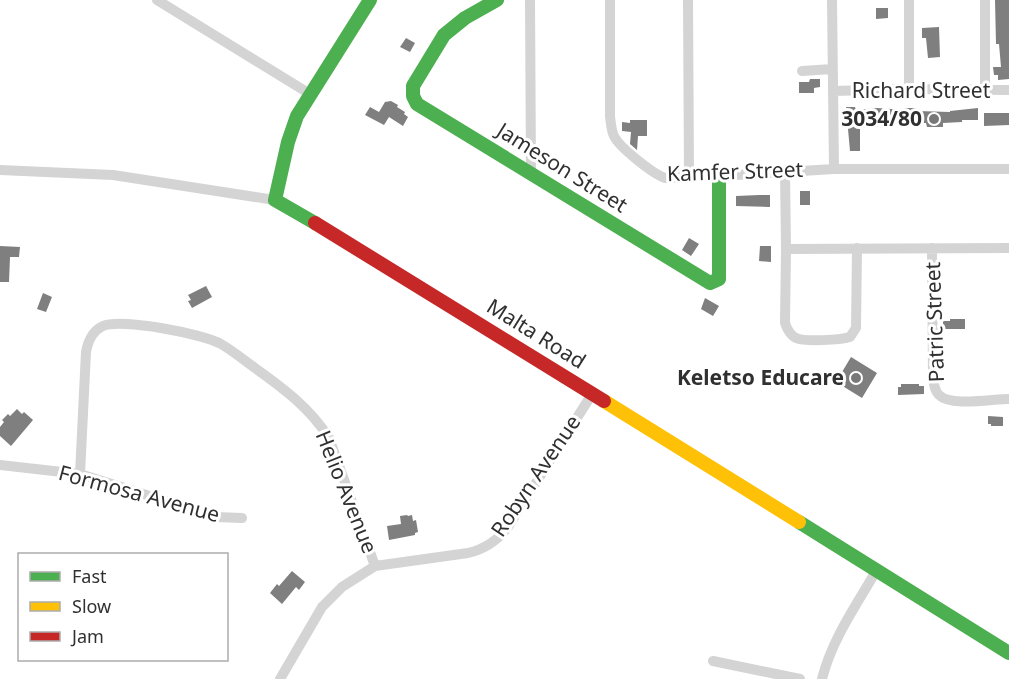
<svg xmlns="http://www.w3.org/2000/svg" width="1009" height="679" font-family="'Noto Sans',sans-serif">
<rect width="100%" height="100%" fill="#fff"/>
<path fill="#7f7f7f" d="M995,0H1009V79L998,80V75H994L993,67H1001L999,44H996Z
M876,8H888V18L876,19Z
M939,27L940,57L928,58L926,38H922V28Z
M406,38L415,43L410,52L400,47Z
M810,79H820V87L814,88V93H799V82H809Z
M391,101L398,105L397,107L405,112L404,114L408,117L403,126L389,117L384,125L365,115L370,107L379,112L385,102Z
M846,107H855L856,110L877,108L905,110V108H917V111L950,112V111L978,108V120H962V122L943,123V127H927L926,123H879V126L860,128V151H850Z
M984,113H1009V125L984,126Z
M630,120H647V136H638L637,150L630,144L631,132L622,131V122L630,123Z
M800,191H810V205H800Z
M759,195H770V207L736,206V196Z
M689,238L699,244L691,256L682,250Z
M0,246L20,247L19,257H10L9,282H0Z
M760,246H771V262L759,261Z
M206,286L212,297L192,308L188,301L191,300L188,295Z
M43,293L52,297L46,312L37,309Z
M705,298L719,306L713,316L701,309Z
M950,319H965V329H943V321H950Z
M851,357L877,373L862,398L836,382Z
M901,384H919V386H924V394L898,395V387H901Z
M17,409L22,414L24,412L33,420L11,446L0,436V427L4,422L2,420L8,414L10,416Z
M988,416L1003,417V426H991V424H988Z
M407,515L408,516L412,515L413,521L416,520L418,532L415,533V535L389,540L387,526L401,524L400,516Z
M292,571L305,582L299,590L296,587L282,604L270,593L277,584L279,586Z"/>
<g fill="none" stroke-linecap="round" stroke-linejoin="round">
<path stroke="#d4d4d4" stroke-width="10" d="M157,0L310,94
M530,0L531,173
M610,0V117C611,123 611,130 614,136C619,147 653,174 665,178L719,176L834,169H1009
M688,0L689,176
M832,0L834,169
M909,0V89
M985,0V90
M802,71L832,69
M833,91L909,89L1009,90
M0,170L113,175L275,200
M785,172L786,249L1009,248
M932,248L933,377C934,384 934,390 939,395C951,407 992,399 1009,399
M786,249L785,323C787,329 790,335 796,338C805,342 840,340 850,337L856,328L857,248
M0,465L80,474L216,517L242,518
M80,474L86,352C88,341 92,331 103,326C121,318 204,334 221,344C233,351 244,360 255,368C283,388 310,408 329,438L375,566
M713,661L800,679
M280,679L322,607L342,587L375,566L468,553C485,549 497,541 508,527L592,394
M822,679C832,639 856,606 876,571"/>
<path stroke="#4caf50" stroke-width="14" d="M497,0L465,18L444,35L413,86V96L417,104L710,283L719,279V176
M315,223L275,200L288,142L297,116L370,0
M799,522L1009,653"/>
<path stroke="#ffc107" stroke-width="14" d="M604,401L799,522"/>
<path stroke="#c62828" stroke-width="14" d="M315,223L604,401"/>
</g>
<g fill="#787878" stroke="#fff" stroke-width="2">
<circle cx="934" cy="119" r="6"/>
<circle cx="856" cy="378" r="6"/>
</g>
<g text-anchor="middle" stroke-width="6" stroke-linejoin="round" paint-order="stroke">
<g font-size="21" fill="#303030" stroke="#fff">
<text x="921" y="98">Richard Street</text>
<text transform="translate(562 168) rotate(32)" y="7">Jameson Street</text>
<text transform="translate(735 172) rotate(-2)" y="7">Kamfer Street</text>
<text transform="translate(935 322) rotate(-92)" y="7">Patric Street</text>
<text transform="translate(536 334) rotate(32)" y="7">Malta Road</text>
<text transform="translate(536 476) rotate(-56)" y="7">Robyn Avenue</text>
<text transform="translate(346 492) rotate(68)" y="7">Helio Avenue</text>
<text transform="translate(139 494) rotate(15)" y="7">Formosa Avenue</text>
</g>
<g font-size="21" font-weight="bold" fill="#303030" stroke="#fff" text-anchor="end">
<text x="922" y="126">3034/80</text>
<text x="844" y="385">Keletso Educare</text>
</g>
</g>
<rect x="18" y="553" width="210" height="108" fill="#ffffff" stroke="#acacac" stroke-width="1.5"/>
<rect x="30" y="572" width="30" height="9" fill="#4caf50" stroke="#acacac" stroke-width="1.5"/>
<text x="72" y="583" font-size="18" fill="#303030">Fast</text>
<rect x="30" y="602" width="30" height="9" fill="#ffc107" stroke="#acacac" stroke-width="1.5"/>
<text x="72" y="613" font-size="18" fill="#303030">Slow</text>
<rect x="30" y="632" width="30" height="9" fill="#c62828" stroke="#acacac" stroke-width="1.5"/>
<text x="72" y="643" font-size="18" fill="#303030">Jam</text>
</svg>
